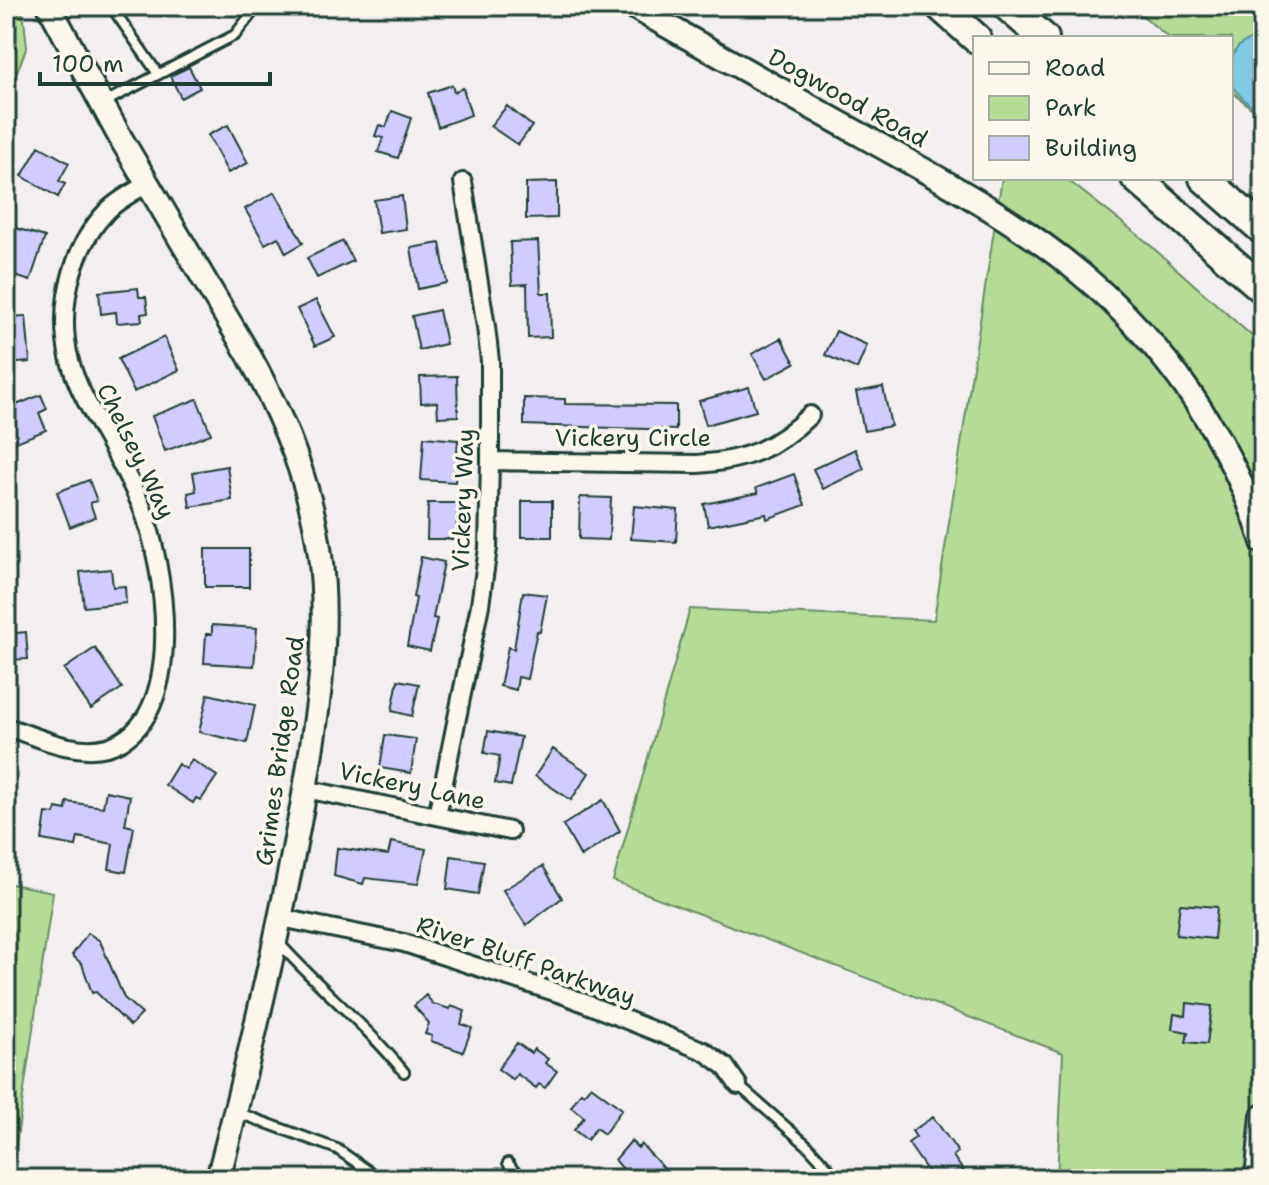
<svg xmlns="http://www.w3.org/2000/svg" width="1269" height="1185" font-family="'Shantell Sans',sans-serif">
<rect width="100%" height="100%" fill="#f3eeef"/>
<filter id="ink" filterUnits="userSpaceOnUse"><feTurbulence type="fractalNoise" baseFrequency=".0125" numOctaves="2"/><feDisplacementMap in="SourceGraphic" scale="16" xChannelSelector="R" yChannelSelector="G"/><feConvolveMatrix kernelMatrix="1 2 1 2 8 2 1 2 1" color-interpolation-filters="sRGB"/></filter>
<g filter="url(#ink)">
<path fill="#b5db96" stroke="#6a8c65" stroke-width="2" d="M6,6H20L24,20L27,47L6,98Z
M1131,6H1263V118L1231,91V38H1169Z
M1002,178H1065L1142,238L1263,346V1179H1057L1063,1053L613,881L690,609L934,620Z
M6,883L53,892L11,1179H6Z"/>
<path fill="#81c8e2" stroke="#5a909c" stroke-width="2" d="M1263,37V116C1254,108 1235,94 1231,83C1230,79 1231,74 1231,69C1231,47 1242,40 1263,37Z"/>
<path fill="#d2cbfd" stroke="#1f3d34" stroke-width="2" d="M189,67L200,88L181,98L170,76Z
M452,85L454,92L463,88L471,115L438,127L428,93Z
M507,106L532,126L518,145L490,126Z
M392,111L411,118L398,158L378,152L383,138L375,136L379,125L386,127Z
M228,125L248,163L228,173L208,135Z
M39,146L69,163L59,181L65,184L58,197L22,176Z
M557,182V218L526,219V183Z
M275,192L303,243L286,253L278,237L265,244L245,209Z
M402,196L406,229L379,233L374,200Z
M6,225L45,237L30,281L6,273Z
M343,241L353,261L317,278L307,258Z
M538,241L541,293H550L551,337L528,338L527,284L512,285L510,242Z
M440,243L447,283L418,289L411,248Z
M138,288L139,297H146L148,313L141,314L142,321L117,323L116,312L101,314L99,292Z
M316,300L335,337L315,346L297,309Z
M439,310L446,344L419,350L412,316Z
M26,316L30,362L6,364V317Z
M836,331L867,345L857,369L825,355Z
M164,337L179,370L134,392L118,359Z
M781,338L795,363L766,379L752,354Z
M457,376L458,416L438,417L437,402L421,403L420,377Z
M749,387L756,411L706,425L699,401Z
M883,387L891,426L864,431L856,392Z
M41,395L47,409L39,413L46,430L14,443L6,422V409Z
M524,398L565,399V404L676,405V430L524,425Z
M197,399L211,434L165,451L152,416Z
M424,437L458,440L455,482L421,480Z
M855,449L864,469L823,489L813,469Z
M227,466L232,500L190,507L188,493L196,491L193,472Z
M794,474L805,505L767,519L766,514L708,526L704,504L758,493L756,488Z
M89,480L97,501L90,503L95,517L70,527L57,492Z
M580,497L611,498L609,540L579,539Z
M522,501H552V537H522Z
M428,503H458L456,539H427Z
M634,506L678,510L676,542L631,539Z
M205,549H249V587H205Z
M421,557L444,562L433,618L437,619L430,651L407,646L416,598L413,597Z
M111,569L113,587L125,586L126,603L84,607L80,572Z
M523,592L547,595L540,632L537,631L527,679L518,677L516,690L500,686L508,647L514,649Z
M212,625L257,628L254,666L204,663L206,634H212Z
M26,632L28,659L6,660V634Z
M95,648L122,688L91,709L64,669Z
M398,680L419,684L412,716L392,711Z
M208,694L255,705L247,743L199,732Z
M488,731L521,737L511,786L495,783L500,756L484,753Z
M385,735L416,739L411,773L380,768Z
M553,749L589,773L571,800L535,776Z
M192,760L217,776L201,800L196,798L193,803L165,785L178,764L186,769Z
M106,791L130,796L125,825L134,827L126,872L109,869L113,844L78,837L76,846L42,840L46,813L55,814L56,808L66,810L67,802L103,807Z
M603,800L620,831L581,857L563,825Z
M391,842L426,849L418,884L365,878L363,884L334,876L337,848L388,855Z
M451,856L484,861L478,894L447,889Z
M543,866L562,898L526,925L503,890Z
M1180,904L1217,907L1214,939L1176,935Z
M88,933L100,941L124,998L142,1014L130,1026L96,992L92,993L82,964L72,955Z
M426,995L433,1004L450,1009L451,1006L465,1011L461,1024L472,1028L463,1052L431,1041L432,1036L425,1034L429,1023L414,1006Z
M1187,1003L1212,1006L1207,1044L1186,1042L1188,1032L1172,1029L1174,1014L1186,1016Z
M517,1043L531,1053L534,1049L548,1059L545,1063L557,1071L545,1088L539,1084L536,1088L517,1074L513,1080L498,1069Z
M591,1086L622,1109L604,1134L596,1128L587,1140L574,1130L584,1117L571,1107L581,1092L584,1094Z
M933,1117L958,1152L953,1156L969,1179H933L908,1143L916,1137L912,1131Z
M631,1141L638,1148L641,1144L674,1179H623V1169L615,1160Z"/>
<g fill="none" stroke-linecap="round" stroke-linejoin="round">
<defs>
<path id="lane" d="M111,6L158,74
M103,103L235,35L252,13L254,6
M279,943C319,988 366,1025 404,1072
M738,1085L808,1146L838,1179
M236,1112L337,1149L380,1179
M508,1163L520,1179"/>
<path id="street" d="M490,461L697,464C745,461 775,449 810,415
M13,729C42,739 76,755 107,747C190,723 165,564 141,505C131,483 120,461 108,440C90,408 70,378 66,340C61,295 75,244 107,211C118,200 133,192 147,184
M305,789L510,831
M437,816L480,605L488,548L490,461V361L486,327L463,182
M281,918L404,943L567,996L704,1051L725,1066L738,1085"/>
<path id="secondary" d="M49,6L120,137L250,357C284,420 311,484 320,555C331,640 316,724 302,807C279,933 250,1056 218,1179
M632,6C710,50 787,94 865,137C939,179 1016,219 1081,274C1164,343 1231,438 1263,542
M1257,1179L1263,1116"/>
<path id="highway" d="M940,6L976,38
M1007,6L1044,38
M1136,178L1263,289
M1204,178L1263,230"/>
</defs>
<use href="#lane" stroke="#1f3d34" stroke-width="14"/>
<use href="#street" stroke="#1f3d34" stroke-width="22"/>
<use href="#secondary" stroke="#1f3d34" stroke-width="28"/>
<use href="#highway" stroke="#1f3d34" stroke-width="34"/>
<use href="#lane" stroke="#fbf7ec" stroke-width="8"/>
<use href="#street" stroke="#fbf7ec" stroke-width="16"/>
<use href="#secondary" stroke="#fbf7ec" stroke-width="22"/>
<use href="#highway" stroke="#fbf7ec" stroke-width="28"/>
</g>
</g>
<g text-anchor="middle" stroke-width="7" stroke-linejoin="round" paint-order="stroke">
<g font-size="24" fill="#1f3d34" stroke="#fbf7ec">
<text transform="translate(848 98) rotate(29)" y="8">Dogwood Road</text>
<text x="633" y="446">Vickery Circle</text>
<text transform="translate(136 451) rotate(64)" y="8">Chelsey Way</text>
<text transform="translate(463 500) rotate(-88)" y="8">Vickery Way</text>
<text transform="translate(280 751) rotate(-82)" y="8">Grimes Bridge Road</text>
<text transform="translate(412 786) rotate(12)" y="8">Vickery Lane</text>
<text transform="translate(526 961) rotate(19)" y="8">River Bluff Parkway</text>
</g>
</g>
<rect width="1269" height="1185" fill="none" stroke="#fbf7ec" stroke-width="32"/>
<rect x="16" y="16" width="1237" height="1153" fill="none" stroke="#1f3d34" stroke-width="3" filter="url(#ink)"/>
<rect x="973" y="36" width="260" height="144" fill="#fbf7ec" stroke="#a3ada2" stroke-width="2"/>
<rect x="989" y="62" width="40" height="12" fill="#fbf7ec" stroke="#a3ada2" stroke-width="2"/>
<text x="1045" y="76" font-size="24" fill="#1f3d34">Road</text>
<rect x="989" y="96" width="40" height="24" fill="#b5db96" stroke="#a3ada2" stroke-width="2"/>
<text x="1045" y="116" font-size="24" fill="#1f3d34">Park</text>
<rect x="989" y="136" width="40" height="24" fill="#d2cbfd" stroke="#a3ada2" stroke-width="2"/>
<text x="1045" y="156" font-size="24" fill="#1f3d34">Building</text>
<path d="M40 72v12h230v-12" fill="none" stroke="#1f3d34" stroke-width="4"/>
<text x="52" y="72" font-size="24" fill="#1f3d34" stroke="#fbf7ec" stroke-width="6" paint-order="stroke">100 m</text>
</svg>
